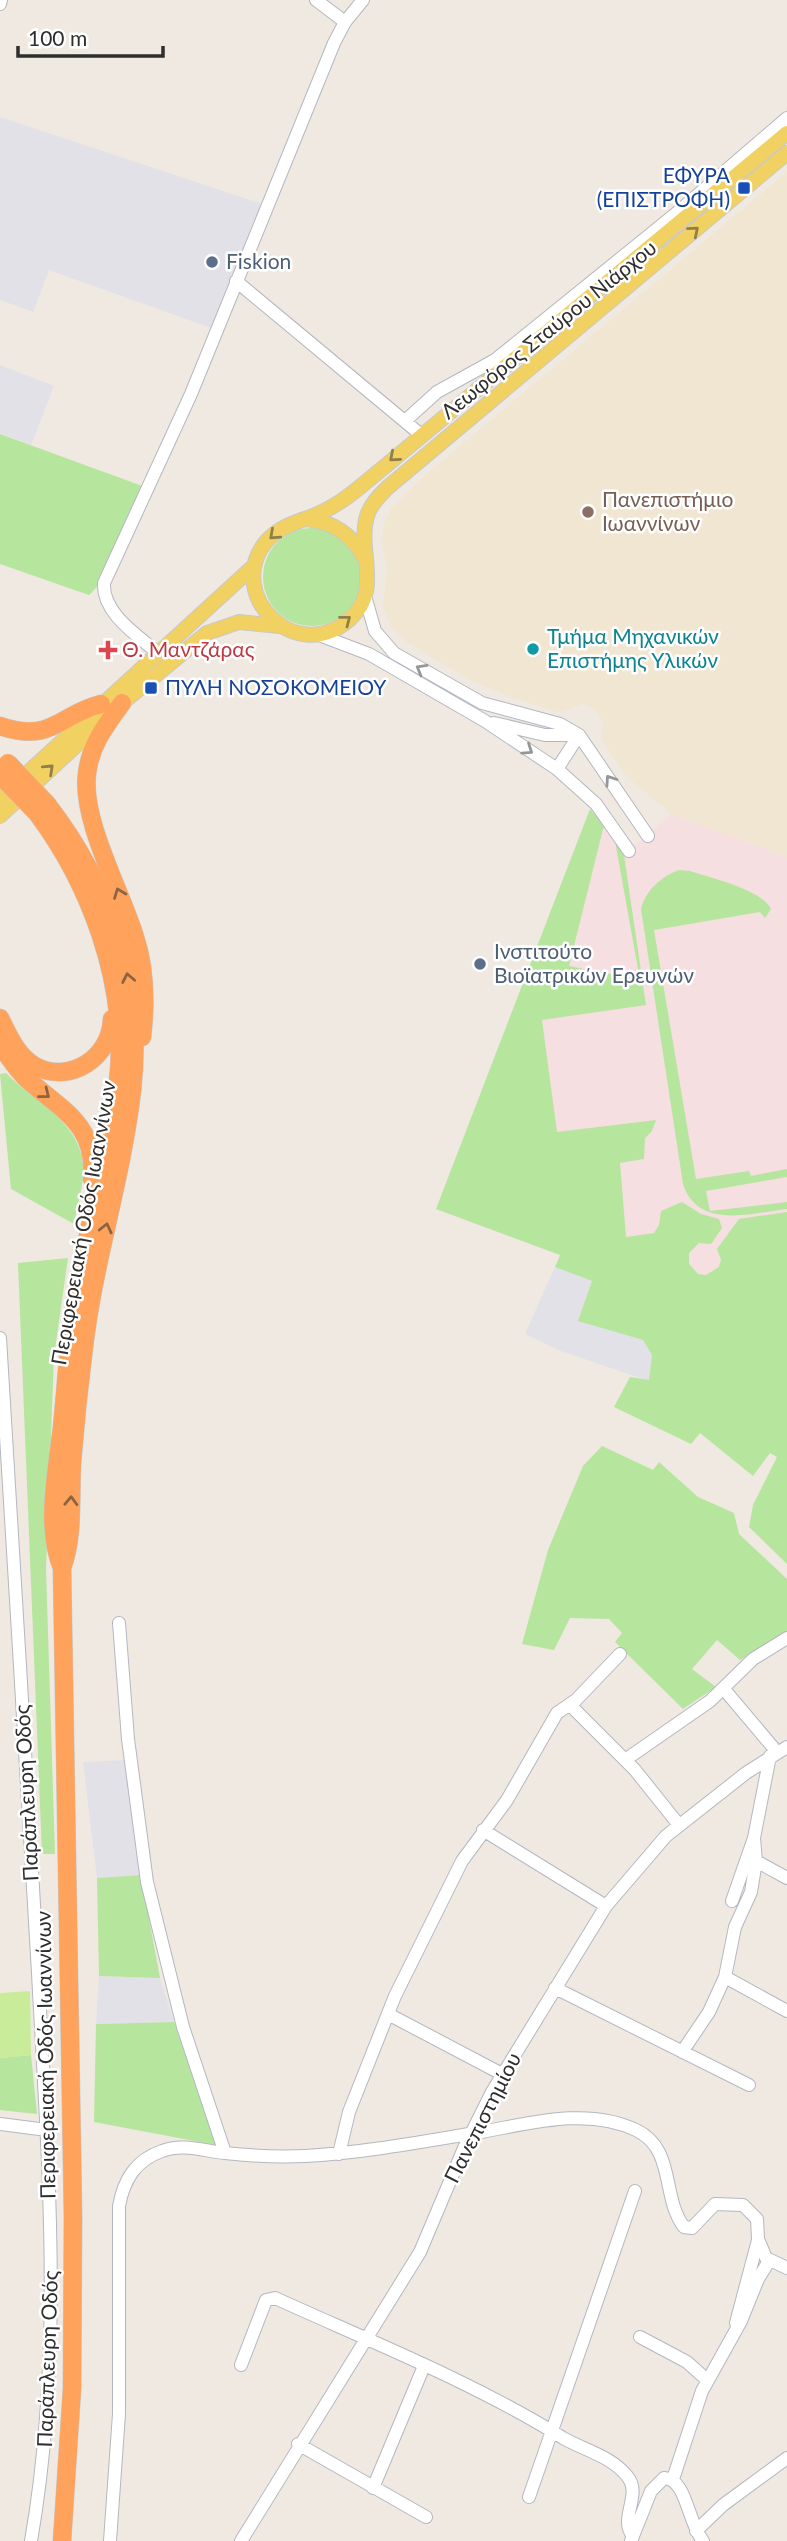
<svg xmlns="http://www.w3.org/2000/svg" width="787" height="2541" font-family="Lato,sans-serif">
<rect width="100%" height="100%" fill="#efe9e1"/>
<path fill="#e3e1e8" d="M0,117L265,205L214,329L49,270L33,312L0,300Z
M0,365L54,386L31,445L0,433Z
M555,1267L592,1281L579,1321L643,1340L652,1355L649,1381L561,1351L525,1334Z
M126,1760L141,1875L97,1878L83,1762Z
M99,1976L160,1978L174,2022L96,2024Z"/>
<path fill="#f0e6d1" d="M787,172V857L671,814L626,776L601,739L603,721L594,709L583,704L558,712L505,695L468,679L408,643L391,626L383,607L387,570L382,540L384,523L391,509L422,478Z"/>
<path fill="#f5dfe0" d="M590,809L624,855L671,814L787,857V1339L436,1209Z"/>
<path fill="#b6e59e" d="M0,434L145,487L96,588L89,595L0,564Z
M263 577a49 49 0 1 1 98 0a49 49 0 1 1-98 0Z
M590,809L604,825L569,966L640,980L615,841L624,855L646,1005L542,1020L557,1132L656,1120L652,1131L645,1138L644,1159L620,1163L626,1237L654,1233L659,1225L661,1211L682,1202L701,1214L719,1219L722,1228L711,1244L699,1243L689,1253V1264L698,1274L706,1275L719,1267L721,1260L717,1249L739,1219L787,1212V1564L749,1527L753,1505L777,1457L770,1453L753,1476L700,1433L691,1444L614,1407L630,1377L649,1380L652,1355L643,1340L578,1321L592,1281L555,1267L560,1255L436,1209Z
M679,870L690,871C710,878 761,889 771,909L765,918L760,912L654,930L696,1179L749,1171L751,1176L787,1169V1177L706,1191L710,1211L787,1202V1209C751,1213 698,1230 683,1184L641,909C645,891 662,876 679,870Z
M6,1073C34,1101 79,1121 83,1164C85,1183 77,1205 74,1224L11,1189L0,1074Z
M68,1258L54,1356L46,1569L55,1854H42L18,1263Z
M602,1446L653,1470L659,1462L698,1497L734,1513L739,1534L787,1579V1633L740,1660L717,1640L692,1669L716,1687L683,1709L615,1642L622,1633L609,1619L570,1618L554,1650L522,1644L548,1550L583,1466Z
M141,1875L160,1978L99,1976L97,1878Z
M174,2022L216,2145L94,2122L96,2024Z
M31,2055L37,2114L0,2110V2058Z"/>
<path fill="#c9ec9a" d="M30,1991L31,2055L0,2058V1993Z"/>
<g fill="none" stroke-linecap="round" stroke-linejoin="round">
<defs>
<path id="minor" d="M316,0L345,22
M0,4L1,0
M236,281L420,434
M405,421L437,392L495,360L673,216L787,118
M365,596L375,631L394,653L482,703L560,724L579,735L648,836
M319,635L369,654L485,721L557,769L596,804L629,851
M158,653C137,635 102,613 104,583L191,394L334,43L345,22L363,0
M494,723L545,735H579
M557,769L579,735
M0,1338C13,1550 26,1761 38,1973C48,2163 64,2352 31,2541
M119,1623L128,1739L147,1882L183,2027L225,2153
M723,1688L777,1752
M570,1705L635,1770L679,1825
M625,1760L710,1701L753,1659L787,1638
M483,1830L606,1906
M756,1861L787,1878
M732,1901L754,1838L770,1756
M725,1977L787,2011
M555,1988L749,2085
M388,2014L502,2074
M682,2052L709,2012L725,1977L735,1927L751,1892L756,1861L754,1838
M0,2124L47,2130
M339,2154L349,2112L395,1996L462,1861L507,1800L557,1713L576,1700L620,1654
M736,2323L758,2240
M640,2337L687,2362L707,2380
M241,2365L266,2300L275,2298C372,2342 473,2382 563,2438C584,2450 611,2456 627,2476C643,2494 618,2519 633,2536
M298,2444L426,2517
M673,2479L702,2391L741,2321L758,2279L769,2261
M373,2488L424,2366
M529,2497L635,2191
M696,2531L723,2505L787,2458
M110,2541L119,2414V2206C124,2179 136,2160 162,2151C183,2143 204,2151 225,2153C251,2156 279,2157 305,2156C360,2153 415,2143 469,2134C522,2126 584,2105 636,2130C676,2149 661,2197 684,2227L692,2228L715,2204L743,2205L757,2219L758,2239L766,2258L787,2268
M241,2541L420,2252L464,2148L492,2092L606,1906L666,1836L746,1773L787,1747
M631,2541L651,2491L664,2478C687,2479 687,2521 703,2541"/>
<path id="major" d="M787,133L360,487C349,496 337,505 324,511C303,522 281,523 265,543C225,595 296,667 350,619C384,588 355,550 368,513C372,503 380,495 387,488L787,153
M307,519C332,522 351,533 363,556
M0,798L255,565
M0,816L122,703L207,633L239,622L279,626"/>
<path id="highway" d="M122,703C106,725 90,745 87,774C81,820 121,891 135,937C146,970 146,1003 142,1037
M0,726C52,744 60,714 101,704
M47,804C110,885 144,988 132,1091C122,1178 94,1261 84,1347C79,1386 75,1425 72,1463C70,1498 74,1536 62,1568
M37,813C90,884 126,980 119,1071C112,1141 92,1210 79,1279C69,1327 67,1378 62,1427C57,1472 45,1526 62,1568L73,2217L72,2389L62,2541
M0,1018C9,1036 17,1056 35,1066C70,1085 111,1057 112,1019
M0,1044C8,1056 16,1069 27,1079C61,1110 97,1124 92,1179"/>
</defs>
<use href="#minor" stroke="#b4b7c1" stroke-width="14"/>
<use href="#major" stroke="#c9c9c9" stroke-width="16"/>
<use href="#highway" stroke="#c9c9c9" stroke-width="19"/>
<use href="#minor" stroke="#fff" stroke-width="12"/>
<use href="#major" stroke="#f2d163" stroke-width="14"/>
<use href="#highway" stroke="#ffa35c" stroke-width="18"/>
<defs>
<path id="highway-bridge" d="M8,763L47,804
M0,775L37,813"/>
</defs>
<use href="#highway-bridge" stroke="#c9c9c9" stroke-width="19" stroke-linecap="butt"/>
<use href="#highway-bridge" stroke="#ffa35c" stroke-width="18"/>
</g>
<defs><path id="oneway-chevron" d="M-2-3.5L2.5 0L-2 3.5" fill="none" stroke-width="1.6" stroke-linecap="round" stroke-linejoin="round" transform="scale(1.75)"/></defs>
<g stroke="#908048">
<use href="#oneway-chevron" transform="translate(694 231) rotate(-40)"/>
<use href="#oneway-chevron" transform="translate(394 457) rotate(139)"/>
<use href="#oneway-chevron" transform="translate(274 535) rotate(138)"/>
<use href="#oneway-chevron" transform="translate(346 620) rotate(-38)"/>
<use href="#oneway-chevron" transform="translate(49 769) rotate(-43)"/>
</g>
<g stroke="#969696">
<use href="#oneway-chevron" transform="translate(421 669) rotate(-150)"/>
<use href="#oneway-chevron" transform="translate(528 750) rotate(34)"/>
<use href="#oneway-chevron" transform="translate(610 780) rotate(-124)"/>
</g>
<g stroke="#8c6343">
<use href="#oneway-chevron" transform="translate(119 893) rotate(-111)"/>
<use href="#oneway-chevron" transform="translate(128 978) rotate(-101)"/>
<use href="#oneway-chevron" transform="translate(45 1094) rotate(38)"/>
<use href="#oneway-chevron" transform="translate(106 1228) rotate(-77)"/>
<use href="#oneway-chevron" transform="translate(71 1501) rotate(-88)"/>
</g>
<g fill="#1a4fb4" stroke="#fff" stroke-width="2.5">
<rect x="737" y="181" width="14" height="14" rx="3.5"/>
<rect x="144" y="681" width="14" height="14" rx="3.5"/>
</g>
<g fill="#5c6f8a" stroke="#fff" stroke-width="2.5">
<circle cx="212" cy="262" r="7"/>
<circle cx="480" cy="964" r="7"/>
</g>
<circle fill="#8d6e63" stroke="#fff" stroke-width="2.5" cx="588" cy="512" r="7"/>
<circle fill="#0f9aa8" stroke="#fff" stroke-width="2.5" cx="533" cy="649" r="7"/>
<path fill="#e0444e" stroke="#fff" stroke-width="2.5" d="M104.5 639.5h7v7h7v7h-7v7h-7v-7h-7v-7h7z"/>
<g text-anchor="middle" stroke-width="5" stroke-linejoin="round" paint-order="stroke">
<g font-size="21" fill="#164399" stroke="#fff" text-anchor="end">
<text x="730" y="183">ΕΦΥΡΑ<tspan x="730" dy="24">(ΕΠΙΣΤΡΟΦΗ)</tspan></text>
<text x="165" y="695" text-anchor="start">ΠΥΛΗ ΝΟΣΟΚΟΜΕΙΟΥ</text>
</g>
<g font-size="21" fill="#4e5e75" stroke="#fff" text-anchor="start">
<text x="226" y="269">Fiskion</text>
<text x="494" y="959">Ινστιτούτο<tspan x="494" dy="24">Βιοϊατρικών Ερευνών</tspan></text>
</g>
<g font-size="21" fill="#2e2e2e" stroke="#fff">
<text transform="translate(549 330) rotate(-39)" y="7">Λεωφόρος Σταύρου Νιάρχου</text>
<text transform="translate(84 1223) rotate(-80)" y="7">Περιφερειακή Οδός Ιωαννίνων</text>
<text transform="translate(27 1793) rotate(-93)" y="7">Παράπλευρη Οδός</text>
<text transform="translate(46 2055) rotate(-91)" y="7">Περιφερειακή Οδός Ιωαννίνων</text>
<text transform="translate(483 2118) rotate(-63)" y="7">Πανεπιστημίου</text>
<text transform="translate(48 2359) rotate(-88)" y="7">Παράπλευρη Οδός</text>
</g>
<g font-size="21" fill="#785e54" stroke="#fff" text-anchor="start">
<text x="602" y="507">Πανεπιστήμιο<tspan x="602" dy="24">Ιωαννίνων</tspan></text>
</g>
<g font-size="21" fill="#0d838f" stroke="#fff" text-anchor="start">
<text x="547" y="644">Τμήμα Μηχανικών<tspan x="547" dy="24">Επιστήμης Υλικών</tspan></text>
</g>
<g font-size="21" fill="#be3a42" stroke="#fff" text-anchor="start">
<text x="122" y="657">Θ. Μαντζάρας</text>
</g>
</g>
<path d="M18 46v10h145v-10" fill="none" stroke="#2e2e2e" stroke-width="3.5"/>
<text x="28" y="46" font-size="21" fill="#2e2e2e" stroke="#ffffff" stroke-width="5" paint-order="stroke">100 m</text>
</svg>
